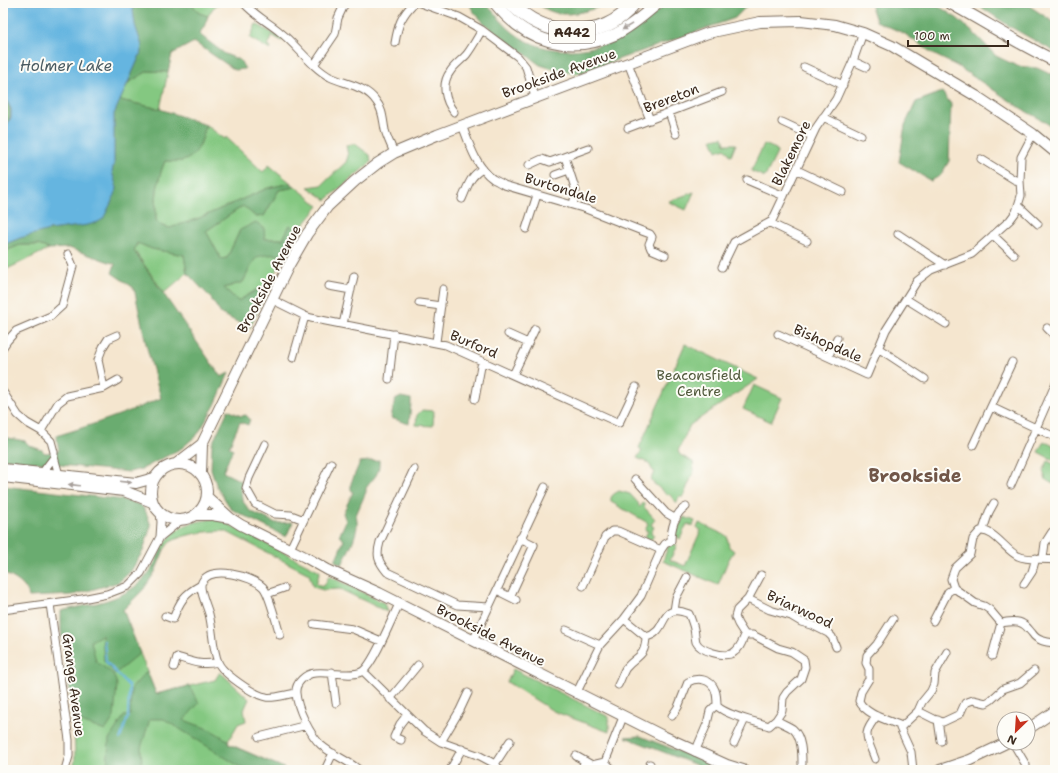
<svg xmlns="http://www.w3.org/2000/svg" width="1058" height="773" font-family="'Shantell Sans',sans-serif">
<rect width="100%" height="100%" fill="#fdfcf7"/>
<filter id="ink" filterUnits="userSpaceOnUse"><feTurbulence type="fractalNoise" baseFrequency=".025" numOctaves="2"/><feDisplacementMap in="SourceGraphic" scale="8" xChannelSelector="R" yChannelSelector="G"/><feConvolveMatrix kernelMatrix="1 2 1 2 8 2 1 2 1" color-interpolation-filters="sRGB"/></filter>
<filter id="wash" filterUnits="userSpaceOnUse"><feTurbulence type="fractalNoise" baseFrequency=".012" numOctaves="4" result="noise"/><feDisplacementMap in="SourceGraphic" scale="16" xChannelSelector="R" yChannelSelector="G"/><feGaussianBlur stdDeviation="0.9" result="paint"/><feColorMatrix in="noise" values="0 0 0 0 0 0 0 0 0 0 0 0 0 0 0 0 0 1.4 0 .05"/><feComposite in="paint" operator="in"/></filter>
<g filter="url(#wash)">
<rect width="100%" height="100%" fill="#f5e6cf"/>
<path fill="#84c881" stroke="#607950" d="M191,3H220L213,8L208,16L199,13Z
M256,24L283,39L282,41L271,35L270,37L272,38L268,45L271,48L270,50L250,38Z
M148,71L168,72L160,109L120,100L128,83Z
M206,125L225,139L226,137L263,172L269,165L291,183L268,188L197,219L170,228L162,226L156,220C155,200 157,179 165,161H182L200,146Z
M723,137L725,144H736L731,156L725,148L717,151L712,139Z
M355,144L370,155L371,162L326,200L308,187L322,185L346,162L348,156L346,145Z
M764,144L776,149L777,153L765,177L751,171Z
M296,187L319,206L298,232L290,225L283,239H264L240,230L227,258L221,259L206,231L243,206L256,217L264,216L279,190Z
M694,192L686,210L669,202V201Z
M138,243L152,249L184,255L187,273L164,293L134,250Z
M20,245H38L49,249L3,271V252Z
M262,254L284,255L266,293L258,289L238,301L224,288L243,282L255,258Z
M685,344L758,379L690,425L678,451L680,455L693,462L694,471L683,497H679L677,503L669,494L667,495L651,481L652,476L655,473L651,468V467L648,463L637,458L642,450L639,448Z
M754,385L782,398L771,422L743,409Z
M422,410L434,411L433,426L416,425L417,415Z
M1044,441L1055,447V461L1038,452Z
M1048,461L1055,465V480L1053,484L1046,480L1043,471Z
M619,491L630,494L639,504L638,505L640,507L643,503L645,505L644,507L655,519L651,525L654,527L651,533L654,535L651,540L645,537L648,531L645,530L648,523L611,502C610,495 614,494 619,491Z
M684,517L695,521L693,526L687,524L680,539L675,535L676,531Z
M215,519L222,521L320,571L316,584L324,586L329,576L384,603L387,612L340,589L323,590L313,587L309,574L225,531C208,531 188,533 172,541C169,542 166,547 164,550L161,549C176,526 188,522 215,519Z
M699,523L727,536L729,547L734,551L728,561L718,585L663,561L668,546L672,544L677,545L670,560L685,566L701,530L697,528Z
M123,610L156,694L215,680L220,672L249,699L244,710L246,721L238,724L227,743L284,768V770H72L75,761L74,719L61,629Z
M513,669L609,717V732L553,711L507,682Z"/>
<path fill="#6bac6f" stroke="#536b46" d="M132,3H191L199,13L208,16L204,27L199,34L225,54L240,60L245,69L235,70L194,42L172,54L168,72L148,71L128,83L140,55L142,46L135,25Z
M469,3H486C496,15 505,27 518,36C554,60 604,51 638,27C648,20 657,11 666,3H750L735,18L577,74L556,70L540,65L486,25L473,11Z
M536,3H609C596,9 570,17 556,13C548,11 542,7 536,3Z
M870,3H934L958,19L979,38L996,56L1017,66L1037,68L1050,74L1055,73V130L1044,121L1027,112L957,66L935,55L905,34L876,21Z
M975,3H1025L1055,23V52L1009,26Z
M942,92L951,104L949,161L941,175L931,181L899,162L905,125L916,102Z
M3,93C14,114 12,113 3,134Z
M120,100L160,109L206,125C202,139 199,157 182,161C177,162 171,161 165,161C157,179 155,200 156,220L162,226L170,228L197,219L268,188L291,183L296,187L279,190L264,216L256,217L243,206L206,231L221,259L227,258L240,230L256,222L264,228L265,239H283L290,225L298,232L284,255C252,254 257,255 243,282L224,288L238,301L258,289L266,293L250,328L221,314L210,297L187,273L184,255L152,249L137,243L134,251L221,377L229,373L215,405L198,434L182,448L142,469L129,472L3,459V437L25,441L30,446L42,450L45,453L59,451L56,436C92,425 127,413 161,398L147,348L134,288L112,273L115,264L69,248L49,249L38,245H20L3,252V245C18,238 34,233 51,230C67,227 83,226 98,222L117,189L112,172L114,163V114Z
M401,397L411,399V404L409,424L391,418L395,400Z
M228,410L241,416L246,415L250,419L248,425L240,422L229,447L233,449L223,472L243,482L241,489L242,500L250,511L276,523L293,522L286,537L231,509L217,487L211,469L212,444Z
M379,460C380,475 374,477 366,488V492L356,515C361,532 348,550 342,565L335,561L344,540L339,536L346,521L343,513L353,492L351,490V483L360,462Z
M3,486L124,500L141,505L146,512L151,526L143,551L131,571L119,582L73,595L29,597C26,583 14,579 3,572Z
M161,549L164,550L155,572L143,590L123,610L140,653L115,674L104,661L102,635L91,641L96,661L113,674L117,684L114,717L105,731L74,719L61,629V611C93,603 125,602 148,574C154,567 157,557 161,549Z
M147,671L156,694L189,686L199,703L184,720L211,730L229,741L228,744L284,768V770H245L164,719H150L141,748L142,764L140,770H107L109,739L124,716L130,715L131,689Z
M640,736L721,768L725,770H709L625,737Z"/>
<path fill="#65b5e0" stroke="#50707f" d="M3,3H132L135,25L142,46L140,55L114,114V163L112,172L117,188L115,195L103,219L98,222L88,225L49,230L20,238L3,245V134L11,117V109L3,93Z"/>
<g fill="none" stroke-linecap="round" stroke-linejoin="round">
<path stroke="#65b5e0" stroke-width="2" d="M104,641L106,662L129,686L128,717L120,739"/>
</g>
</g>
<g filter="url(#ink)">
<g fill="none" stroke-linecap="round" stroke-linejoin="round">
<defs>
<path id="street" d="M244,3C254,15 268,22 280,32C297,45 311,67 330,77C345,84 366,86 376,101C383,109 383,120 385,130C387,138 391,145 394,153
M420,3L459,17L482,30L518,57L526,67L535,97
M395,43C398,25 401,16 414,3
M853,61L866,67
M628,63L650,120
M314,65L335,34L338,18L345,3
M804,67L843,85
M454,112C445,101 441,84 450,72C454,65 462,60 467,54C473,46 477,38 482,30
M669,112L676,134
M823,117L861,135
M782,122L812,136
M462,125C469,143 476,167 493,179C497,181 501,183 504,185L586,209L642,231L650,234L652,237L649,244L651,249L665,255
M628,128L722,92
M565,157L576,191L573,205
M981,159L1015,180L1020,181
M529,165L542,159L550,162L588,148
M797,170L843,192
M555,175L569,170
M747,180L784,196
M462,199C468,186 470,175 483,169
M1019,206L1038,224
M770,223L807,241
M526,229L537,195
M898,234L945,265
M993,235L1014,255
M722,267L734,242L772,221L816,128L836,99L853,61L863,33
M329,286L351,290
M906,299L946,324
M273,300L305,316L311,318L446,345L619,423L636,387
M419,303L441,306
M343,324L354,276
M1047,328L1055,336
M508,334L528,343
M778,334L867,375L886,330L917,281L931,270L972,254L1010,220L1016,212L1021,196L1020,181L1021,157L1033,134
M436,342L443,289
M3,347L7,341L16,331L51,316L62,306L73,266L68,254
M878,348L925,379
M828,357L837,338
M293,358L305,316
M513,375L535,329
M389,379L394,334
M104,388L118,380
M3,392L18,415L27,423L41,431L51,441L54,452V457L59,475
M475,399L482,361
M991,407L1055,437
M41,431L58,403L67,396L104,388L98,360L103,347L108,339L117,335
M265,444L249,478L246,488L255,504L275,514L291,515L304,520
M973,445L1012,362
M414,469L380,542C376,556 378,561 387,572L457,605L489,607
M42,473L54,457
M635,479L666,513L676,519
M1011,485L1055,385
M983,530L989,512L994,503
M160,537L181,520
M290,549L331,463
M1043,558L1045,543L1052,532
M1055,560C1043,558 1028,561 1018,556C1006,551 994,529 980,531L973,539L970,554L955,568L951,579L954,588L975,603L984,606L990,610L1001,623C1008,622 1017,620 1023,624C1027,626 1029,630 1032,633C1037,641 1046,642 1055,643
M1024,584L1032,572L1036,558
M583,586L605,537L612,531H618L661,550
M502,593L516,600
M267,594L284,588
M510,597L534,545L520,538
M748,599L770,610L791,616L801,622L812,625L828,633L832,637L836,647
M50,604L69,740V756L65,770
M3,610L82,599L107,594L128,586L141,573L160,537L161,522L160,513
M674,611L676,598L687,577
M165,616L173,619C180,601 184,594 201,585
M624,619L646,637
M893,619L877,644L867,655L866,663L869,669V679L861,692L859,701C866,715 888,720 902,726
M933,621L948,592L954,588
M314,624L353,629L381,641
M566,630L600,645
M280,635C277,625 269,593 263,587C252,576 211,565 202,582C198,588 207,606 209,614C213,629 212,647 218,662C222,673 254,695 266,697C272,699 288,694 296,693
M745,635L738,624L735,617L737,610L748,599L761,575
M473,641L545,487
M992,656L1001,623
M174,667L177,657C193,662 202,666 218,662
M363,671L424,731L441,742L480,756L495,764L500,770
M332,672L336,703
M618,685C621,680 623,672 626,668C638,654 645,658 646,637C670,632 657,601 689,614C691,619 693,624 694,629C695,633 695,638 696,642C700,651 725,658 733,653C740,649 742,642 745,635H753L778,648L792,652L804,660L805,667L801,679L787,692L783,698L782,711L776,720L769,726C754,721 728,716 717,706L714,707L710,711L707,724L695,752
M576,694L600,645L624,619L641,596L661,550L665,544L671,541C671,529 675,512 686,507
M390,699L418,665
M918,711L934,719L943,722L960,714L965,703L973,700L986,703L991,700L1003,689L1020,683L1034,671
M672,716L678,707L688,682C698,677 711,679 715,690C717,695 717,701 717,706
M776,720C781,723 789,726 793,729C802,737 802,754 802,764
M938,720L941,741
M259,737L307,725
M401,740L394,737L400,724L407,715
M441,742L460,710L468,693
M734,743L745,719
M1013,743L1026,765V770
M576,756L592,765L605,762
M875,759C867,737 861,735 877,716
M495,764L510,741
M325,770L333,753
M359,770C348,760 332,755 321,745C310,735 297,708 296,693C295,683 305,674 315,673C328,671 353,678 363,671C374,663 392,618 399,604
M450,770L462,749
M581,770L585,761
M613,770L605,762L623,717
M647,770L650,764
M913,770L911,752L900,728L918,711L922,702L931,691L934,684L935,673L947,652"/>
<path id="secondary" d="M151 492a28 28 0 1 1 56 0a28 28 0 1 1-56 0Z
M176,464L202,444L289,265L307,234L328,206L355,181L378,163L394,153L437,135L708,33L760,22L801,21L835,25L863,33L892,46L976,96L1033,134L1055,152
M3,469L136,483L154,478
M201,474L202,444
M3,477L124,491L152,502
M207,497L230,518L241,525L305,557L328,570L379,593L663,736L727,765L743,770
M196,515H212L230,518
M1028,729L1055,711
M940,770L970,760L1006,743"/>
<path id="primary" d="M495,3C526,42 570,55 616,34C632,26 645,14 658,3
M950,3C985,22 1019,44 1055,61"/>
<path id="highway" d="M511,3C543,38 603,44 634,3"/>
</defs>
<use href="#street" stroke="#7c6c5c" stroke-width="9"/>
<use href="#secondary" stroke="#7c6c5c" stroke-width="12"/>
<use href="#primary" stroke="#7c6c5c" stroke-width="13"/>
<use href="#highway" stroke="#7c6c5c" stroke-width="15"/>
<use href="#street" stroke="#fff" stroke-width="7"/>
<use href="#secondary" stroke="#fff" stroke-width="10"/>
<use href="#primary" stroke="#fff" stroke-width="11"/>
<use href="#highway" stroke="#fff" stroke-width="13"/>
</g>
<defs><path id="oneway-solid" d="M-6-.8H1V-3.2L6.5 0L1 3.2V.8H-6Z"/></defs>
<g fill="#a79f9a">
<use href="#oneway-solid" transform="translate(627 27) rotate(149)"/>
<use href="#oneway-solid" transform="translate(126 482) rotate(6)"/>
<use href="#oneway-solid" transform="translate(74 485) rotate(-173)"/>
</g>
</g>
<g text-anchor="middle" stroke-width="4" stroke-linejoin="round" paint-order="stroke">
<rect fill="#fdfcf7" stroke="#75695f" stroke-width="1" x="549" y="21" width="46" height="22" rx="3"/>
<g font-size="13" font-weight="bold" fill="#3b2a1e">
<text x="572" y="37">A442</text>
</g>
<g font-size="14" fill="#3b2a1e" stroke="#fdfcf7">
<text transform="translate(559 73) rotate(-20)" y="5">Brookside Avenue</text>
<text transform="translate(671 98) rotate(-21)" y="5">Brereton</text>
<text transform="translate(791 153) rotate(-64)" y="5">Blakemore</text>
<text transform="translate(561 188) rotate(17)" y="5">Burtondale</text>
<text transform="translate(269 279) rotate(-62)" y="5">Brookside Avenue</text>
<text transform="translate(828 343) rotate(24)" y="5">Bishopdale</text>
<text transform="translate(474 344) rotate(23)" y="5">Burford</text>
<text transform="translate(800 609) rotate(25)" y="5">Briarwood</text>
<text transform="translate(491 635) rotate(27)" y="5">Brookside Avenue</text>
<text transform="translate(74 685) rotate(83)" y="5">Grange Avenue</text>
</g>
<g font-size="14" fill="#51593c" stroke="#fdfcf7">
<text x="699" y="380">Beaconsfield<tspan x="699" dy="16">Centre</tspan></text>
</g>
<g font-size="15" font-style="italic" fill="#4a5b62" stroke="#fdfcf7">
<text x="66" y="71">Holmer Lake</text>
</g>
<g font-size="18" font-weight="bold" fill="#715648" stroke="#fdfcf7">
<text x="915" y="482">Brookside</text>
</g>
</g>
<rect width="1058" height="773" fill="none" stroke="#fdfcf7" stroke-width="16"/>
<g transform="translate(1016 731) rotate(205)"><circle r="19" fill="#fdfcf7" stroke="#afa8a0"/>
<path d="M0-3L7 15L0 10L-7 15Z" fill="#c8321e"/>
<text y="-6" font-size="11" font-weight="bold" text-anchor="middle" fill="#3b2a1e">N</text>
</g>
<path d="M908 40v6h100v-6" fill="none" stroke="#3b2a1e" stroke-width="2"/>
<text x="914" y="40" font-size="12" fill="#3b2a1e" stroke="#fdfcf7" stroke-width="3" paint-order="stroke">100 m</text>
</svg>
